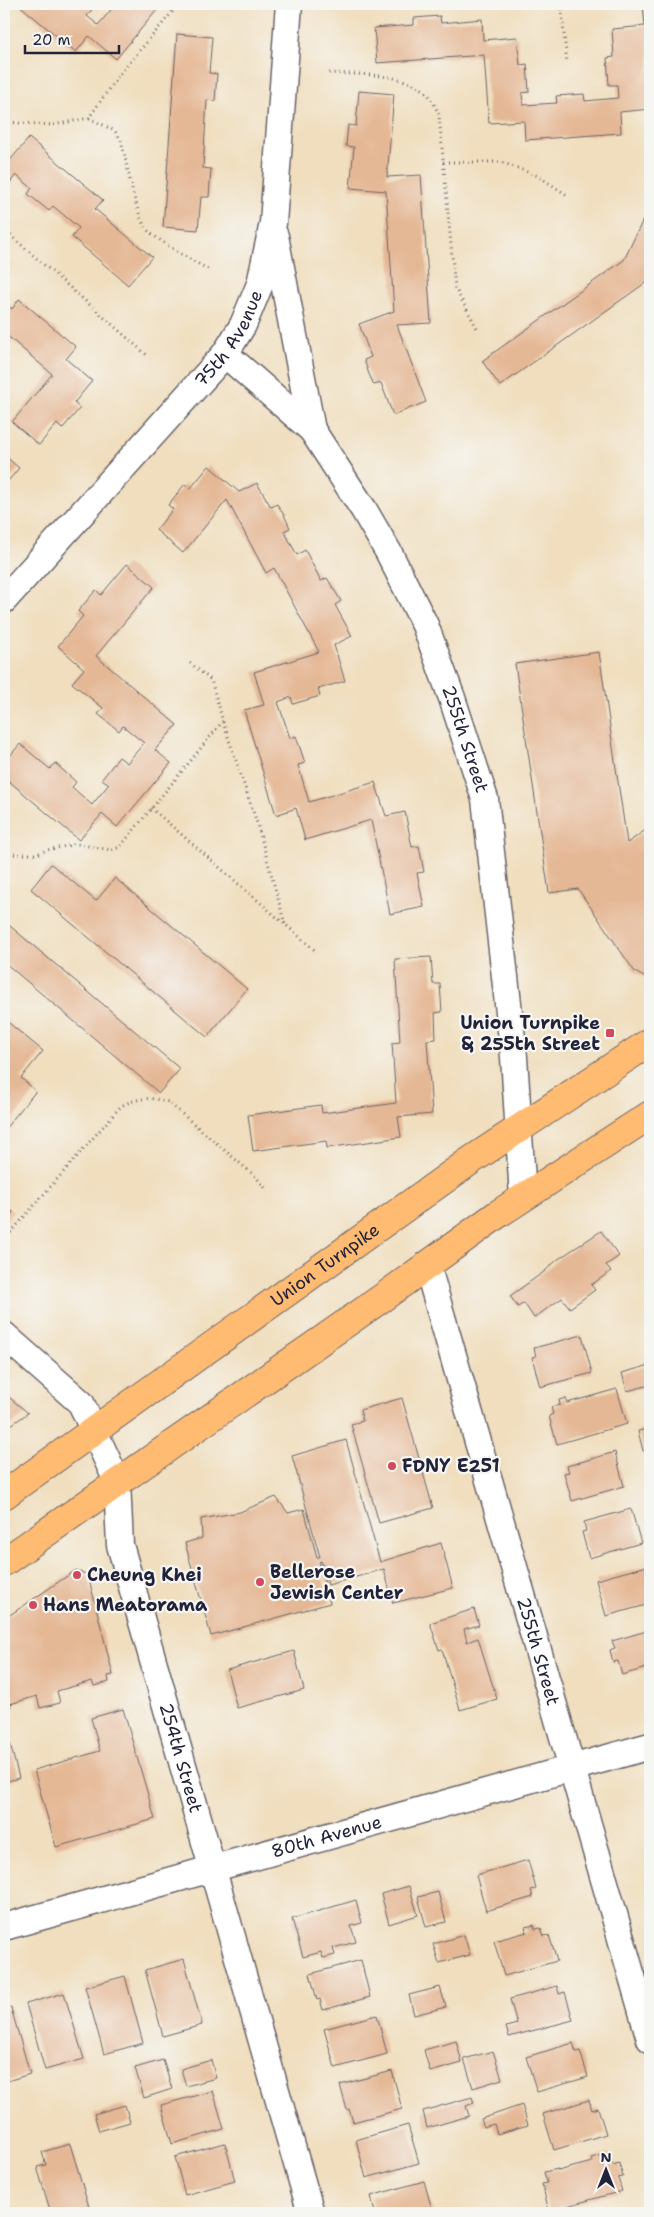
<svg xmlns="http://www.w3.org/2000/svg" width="654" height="2217" font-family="'Shantell Sans',sans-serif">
<rect width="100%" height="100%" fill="#f6f6f2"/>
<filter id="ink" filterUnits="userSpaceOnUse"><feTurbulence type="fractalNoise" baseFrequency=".02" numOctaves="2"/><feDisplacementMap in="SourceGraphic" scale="10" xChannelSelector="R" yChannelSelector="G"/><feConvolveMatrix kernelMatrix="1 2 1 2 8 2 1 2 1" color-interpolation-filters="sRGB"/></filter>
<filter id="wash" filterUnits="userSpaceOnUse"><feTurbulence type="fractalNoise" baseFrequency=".0096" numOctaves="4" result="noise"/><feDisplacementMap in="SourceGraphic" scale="20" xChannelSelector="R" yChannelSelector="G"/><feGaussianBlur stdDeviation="1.12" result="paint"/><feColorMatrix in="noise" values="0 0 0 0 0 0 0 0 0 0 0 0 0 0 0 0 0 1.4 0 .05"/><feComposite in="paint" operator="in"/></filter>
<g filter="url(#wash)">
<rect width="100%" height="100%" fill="#f0debe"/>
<g id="blocks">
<path fill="#e5b895" d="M18,4H89L94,7L87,16L98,25L116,4H162L116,59L89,36L76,52Z
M643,5H650V40H649L650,109L620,112L621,133L525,140L524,121L489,123L484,55L377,63L374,28L414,25V18L440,16L441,23L482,19L483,40L517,37L520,65L527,64L529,92L522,93L523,105L557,103L556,96L584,94L585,101L618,98L617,85H609L607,58L614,57L612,29L645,26Z
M177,34L212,37L209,73L217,74L215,101L207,100L203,168L211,169L209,197H201L198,230L163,227Z
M359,91L394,94L387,177L421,175L431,323L397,325L426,402L393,415L381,383L374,385L369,374L364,360L371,357L359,324L394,311L386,191L350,188L354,147L346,146L348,125L356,126Z
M29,138L103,200L95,209L152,257L128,285L72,237L79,228L53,206L49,211L28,194L32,188L16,175L4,190V162L7,164Z
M650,205V276L648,281L500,386L482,361L624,260Z
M19,299L76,347L66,359L92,381L74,403L80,408L62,429L57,424L39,445L12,422L52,374L4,333V302L12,309Z
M4,455L19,468L4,486Z
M209,466L239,492L257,483L271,507L277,504L284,515L290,528L284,531L297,555L305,550L321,581L327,578L341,601L335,605L352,636L334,645L345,681L318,689L320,696L293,704L291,697L278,702L290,738L296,736L305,763L298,765L309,802L375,782L386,816L405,812L412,847L419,846L424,872L417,873L424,907L390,914L371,820L305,840L296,808L276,815L244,710L264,705L254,672L319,652L274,568L266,573L227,500L183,553L156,530L173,509L168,505L185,484L190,489Z
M127,564L154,587L96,656L177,725L155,750L171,763L117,827L102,814L79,840L4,777V754L8,758L20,744L50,769L55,763L76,782L72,787L92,805L109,784L102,779L119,757L127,763L144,743L123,726L119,731L98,714L103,708L72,683L84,669L58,646L83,616L78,611L96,590L101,595Z
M599,652L627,843L650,827V975L644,977L635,972L578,889L549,893L515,664Z
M51,864L96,901L115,878L247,989L207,1037L31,889Z
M4,921L180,1069L159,1093L4,962Z
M431,957L433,984H440L442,1012L435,1013L436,1039L427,1040L432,1114L398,1117L401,1137L327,1148L326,1141L253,1151L248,1115L321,1105L322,1113L396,1103L392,1043L400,1042L395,959Z
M4,1019L43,1051L21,1078L36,1091L4,1130V1074L8,1069L4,1066Z
M4,1204L13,1212L4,1224Z
M601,1231L619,1256L606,1265L611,1271L591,1285L595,1290L570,1308L562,1298L534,1318L524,1303L518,1307L510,1296L545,1271L557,1260Z
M582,1335L592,1373L540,1387L532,1357L536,1356L534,1348Z
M650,1365V1385L627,1391L622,1373Z
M617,1389L627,1424L557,1444L549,1416L553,1414L551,1407L560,1405L559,1400L566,1398L567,1403Z
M4,1393L28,1413L4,1430Z
M402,1398L433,1508L379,1523L351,1424L363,1421L360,1410Z
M650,1428V1449L643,1451L638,1431Z
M346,1440L380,1562L441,1543L453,1588L393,1603L384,1569L328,1585L321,1561L319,1562L330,1603L211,1636L185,1543L202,1538L201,1519L240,1512L276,1497L288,1513L304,1509L317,1557H320L292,1456Z
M615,1452L624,1486L572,1501L564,1473L569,1472L567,1466Z
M631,1509L641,1543L589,1558L582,1532L586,1531L584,1522Z
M647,1566L650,1576V1604L606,1616L596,1580Z
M76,1570L88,1575L113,1675L108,1676L109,1682L94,1686L92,1681L57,1691L60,1703L40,1708L37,1696L10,1704L11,1707L4,1709V1619Z
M474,1609L479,1625L464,1629L467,1642L478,1638L497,1699L460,1710L442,1649L439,1650L430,1623Z
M650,1630V1667L622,1675L618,1661L613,1662L610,1650L615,1648L612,1641Z
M294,1651L304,1690L237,1708L227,1670Z
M123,1709L155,1819L56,1847L34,1770L100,1751L91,1718Z
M4,1720L19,1778L4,1782Z
M528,1860L536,1889L531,1890L533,1897L486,1911L476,1875Z
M409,1886L418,1915L389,1924L381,1894Z
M438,1892L446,1922L426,1927L418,1897Z
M356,1900L362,1923L351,1926L356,1942L333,1948L335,1955L323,1958L321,1952L303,1957L292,1919Z
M534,1925L535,1929L541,1928L544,1936L549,1935L557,1961L504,1976L494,1941L527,1932L525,1927Z
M464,1935L470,1955L439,1963L433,1944Z
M184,1959L202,2025L163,2036L145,1970Z
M361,1960L370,1997L323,2010L320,1999L317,2000L310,1974Z
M125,1976L143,2043L104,2054L85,1987Z
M557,1986L559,1994L565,1992L573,2020L509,2037L506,2027L517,2024L510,1999Z
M440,1987L446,2007L414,2015L409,1995Z
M64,1993L84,2059L45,2070L26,2004Z
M11,2008L30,2074L4,2082V2010Z
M377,2015L387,2054L335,2068L324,2029Z
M456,2041L462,2063L430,2072L424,2050Z
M573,2043L576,2052L580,2051L588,2077L537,2092L526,2057Z
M493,2051L502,2079L473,2088L464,2059Z
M163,2060L172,2089L144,2098L135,2068Z
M211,2060L216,2078L186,2086L181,2069Z
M392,2071L402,2109L353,2122L349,2109L347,2110L340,2085Z
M213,2091L224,2129L172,2144L161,2105Z
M472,2097L474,2103L466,2106L469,2116L427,2128L423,2111Z
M589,2100L592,2110L598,2108L606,2134L554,2150L543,2114Z
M125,2105L130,2122L99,2131L94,2114Z
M522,2105L528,2125L497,2134L494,2124L484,2127L481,2119Z
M408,2125L419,2163L366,2178L356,2140Z
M225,2143L235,2181L185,2195L175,2157Z
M70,2144L90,2210L78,2213H51L37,2167L46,2165L42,2152Z
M609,2153L613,2165L619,2163L623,2177L618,2178L622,2191L549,2211L542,2184L547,2183L544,2172L558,2169V2171L592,2162L591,2158Z
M424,2181L433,2213H375L371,2196Z"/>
</g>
</g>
<g filter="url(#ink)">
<use href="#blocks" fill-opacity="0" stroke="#6a6469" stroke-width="1"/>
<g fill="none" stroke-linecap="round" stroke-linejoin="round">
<defs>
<g id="minor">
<path d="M275,236L312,430"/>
<path id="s1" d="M225,354L312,430L364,510L389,553L425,625L452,698L485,799L514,1057L523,1197"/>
<path id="s2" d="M4,600L225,354L243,325L260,284L273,223L289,4"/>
<path id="s3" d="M427,1265L650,2039"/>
<path id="s4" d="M4,1335L81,1403L117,1481L120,1545L311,2213"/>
<path id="s5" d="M4,1927L650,1746"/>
</g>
<g id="primary">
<path id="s6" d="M4,1495L470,1161L650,1042"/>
<path d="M4,1562L382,1298L498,1214L650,1115"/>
</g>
</defs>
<use href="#minor" stroke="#6a6469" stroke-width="29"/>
<use href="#primary" stroke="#6a6469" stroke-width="30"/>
<path stroke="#6a6469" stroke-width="3" stroke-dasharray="1 4" stroke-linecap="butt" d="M561,4L567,63
M329,73C358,75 412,72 430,97C434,102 436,109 439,115L455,288L477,328
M89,118L115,131L121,140C127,163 134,208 145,227C151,237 197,264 210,270
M4,122L53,125L89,118L115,80L179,4
M443,162H501L538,176L567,195
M10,235L148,356
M223,722L257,823L285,924
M151,808L317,952
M4,854H37L47,850L77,844L111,850L120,847L223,721L211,680L190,663
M4,1240L121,1106C137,1098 151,1096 168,1102L255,1176L267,1190"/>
<use href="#minor" stroke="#fff" stroke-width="26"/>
<use href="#primary" stroke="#ffbb71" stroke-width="28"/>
</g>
</g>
<g fill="#d1495b" stroke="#f6f6f2" stroke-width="2">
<rect x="605" y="1028" width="10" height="10" rx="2.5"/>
<circle cx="392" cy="1466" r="5"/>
<circle cx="77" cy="1575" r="5"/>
<circle cx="260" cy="1582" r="5"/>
<circle cx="33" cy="1605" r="5"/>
</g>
<g text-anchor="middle" stroke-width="4.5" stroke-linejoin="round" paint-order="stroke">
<g font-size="18" fill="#22223b" stroke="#f6f6f2">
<text dy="6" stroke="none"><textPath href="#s2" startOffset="346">75th Avenue</textPath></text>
<text dy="6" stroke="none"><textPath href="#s1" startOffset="462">255th Street</textPath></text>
<text dy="6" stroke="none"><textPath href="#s6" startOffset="395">Union Turnpike</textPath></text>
<text dy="6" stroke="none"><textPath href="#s3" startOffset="402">255th Street</textPath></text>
<text dy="6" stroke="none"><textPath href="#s4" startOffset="474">254th Street</textPath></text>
<text dy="6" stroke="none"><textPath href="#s5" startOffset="335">80th Avenue</textPath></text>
</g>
<g font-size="18" font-weight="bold" fill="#22223b" stroke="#f6f6f2" text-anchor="start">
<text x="600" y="1029" text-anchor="end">Union Turnpike<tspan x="600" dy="21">&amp; 255th Street</tspan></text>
<text x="402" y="1472">FDNY E251</text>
<text x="270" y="1578">Bellerose<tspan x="270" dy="21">Jewish Center</tspan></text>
<text x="87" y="1581">Cheung Khei</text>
<text x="43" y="1611">Hans Meatorama</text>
</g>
</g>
<rect width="654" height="2217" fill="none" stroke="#f6f6f2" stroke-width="20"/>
<g transform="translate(606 2170)" stroke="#f6f6f2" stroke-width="4" paint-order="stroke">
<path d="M0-4L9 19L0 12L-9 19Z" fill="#22223b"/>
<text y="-8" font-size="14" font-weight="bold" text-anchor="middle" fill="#22223b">N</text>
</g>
<path d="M25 45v8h94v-8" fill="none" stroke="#22223b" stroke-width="2.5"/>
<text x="32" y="45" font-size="15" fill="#22223b" stroke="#f6f6f2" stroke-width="4" paint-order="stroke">20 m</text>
</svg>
